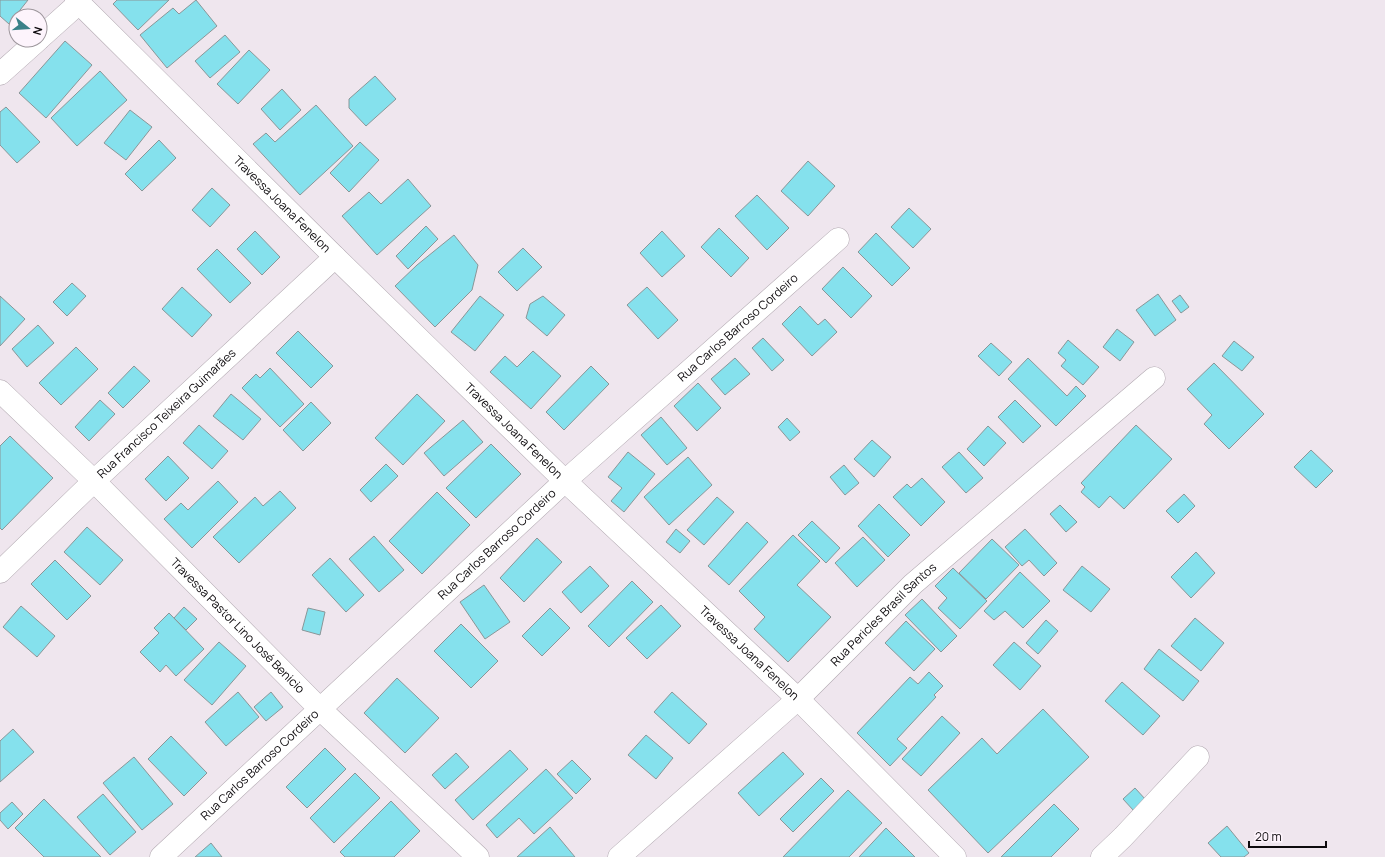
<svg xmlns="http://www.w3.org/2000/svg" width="1385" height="857" font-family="Manrope,sans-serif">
<rect width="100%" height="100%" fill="#efe6ee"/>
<path fill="#85e1ed" stroke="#8a9698" d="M0,0H28L9,24L0,16Z
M117,0H169L138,30L113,4Z
M196,0L217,26L167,68L140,35L173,8L179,14Z
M225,35L240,52L210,78L195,61Z
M65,41L92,65L46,118L19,93Z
M249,50L270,70L238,104L217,84Z
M100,71L127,100L77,146L51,118Z
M375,76L396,99L366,126L349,108V99Z
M282,89L301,110L280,130L261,109Z
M316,105L353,146L300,195L253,144L266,133L275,142Z
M6,107L40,142L17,163L0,145V112Z
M130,110L152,127L126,160L104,143Z
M159,140L176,158L142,191L125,174Z
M360,142L379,160L349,192L330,173Z
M808,161L835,186L808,216L781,191Z
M408,179L431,206L377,255L342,216L369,192L381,204Z
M212,188L230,205L210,227L192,210Z
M757,195L789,228L767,250L735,216Z
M909,208L931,229L913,248L891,227Z
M426,226L438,239L408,269L396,256Z
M719,228L749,258L731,277L701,247Z
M255,231L280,257L262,275L237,249Z
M662,231L685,256L662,277L640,253Z
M876,233L910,268L892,286L858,252Z
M454,235L478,265L472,290L435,327L395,286L417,265Z
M523,248L542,267L517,291L498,272Z
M217,249L251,283L230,303L197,269Z
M843,267L872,296L851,318L822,289Z
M72,283L86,296L67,316L53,302Z
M182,287L212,315L192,337L162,309Z
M647,287L678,320L658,339L627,305Z
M1158,294L1176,320L1155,336L1136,310Z
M1180,295L1189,307L1181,313L1172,301Z
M0,296L25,319L0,346Z
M480,296L504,315L475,351L451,332Z
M543,296L565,315L547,336L526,318L530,304Z
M800,306L818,325L825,319L837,332L812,356L782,324Z
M38,325L54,343L27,367L12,349Z
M1117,329L1134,342L1120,361L1103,347Z
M298,331L333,366L311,388L276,353Z
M763,338L784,360L772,371L752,348Z
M1068,340L1099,367L1083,385L1061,366L1066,360L1058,353Z
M1234,341L1254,357L1242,371L1222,356Z
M991,343L1012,362L999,376L978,356Z
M76,347L98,369L61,405L39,383Z
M533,351L561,376L531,409L490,372L505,356L517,367Z
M735,358L750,374L725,395L711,379Z
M1028,358L1067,396L1076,386L1086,396L1056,426L1008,379Z
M1214,363L1264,414L1229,449L1204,424L1212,415L1187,389Z
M134,366L150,381L123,408L108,393Z
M591,366L609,384L564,430L546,412Z
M270,368L304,404L280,427L242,388L256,374L260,378Z
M698,383L721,408L697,431L674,406Z
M231,394L261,419L243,440L213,416Z
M417,394L445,421L403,465L375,438Z
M100,400L115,414L89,441L75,427Z
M1015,400L1041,426L1023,443L998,417Z
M311,402L331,423L303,451L283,430Z
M661,417L687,448L667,465L641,435Z
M787,418L800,432L790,441L778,427Z
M463,420L483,442L444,476L424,453Z
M199,425L228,451L212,469L183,443Z
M1136,425L1172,459L1124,509L1110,496L1099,508L1081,492L1085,487L1081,483Z
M988,426L1006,443L984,466L967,449Z
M10,436L53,478L2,530L0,528V446Z
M872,440L891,457L874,477L854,459Z
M491,444L521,474L476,518L446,488Z
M1311,450L1333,471L1316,488L1294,467Z
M628,452L655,474L624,512L611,501L622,488L608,477Z
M959,452L983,478L966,493L942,467Z
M168,456L189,478L166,501L145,479Z
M688,457L712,485L669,525L644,497Z
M386,464L398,476L371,502L360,490Z
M844,465L859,483L845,495L830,477Z
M922,478L945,502L921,526L893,497L907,484L911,488Z
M218,481L238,502L192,548L164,519L181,503L188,510Z
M280,491L296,508L239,563L213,537L255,497L263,506Z
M437,492L470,525L422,574L389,541Z
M1184,494L1195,506L1178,523L1166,511Z
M717,497L734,512L704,545L687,530Z
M879,504L910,535L888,557L858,526Z
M1060,505L1077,522L1066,532L1050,514Z
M812,521L840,548L826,563L798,535Z
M747,522L768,542L729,585L708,566Z
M87,527L123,560L100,585L64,552Z
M676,529L690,541L680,553L666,542Z
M1025,529L1057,563L1044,576L1029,560L1022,566L1005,547Z
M793,535L820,561L797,585L831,617L788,662L754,629L765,617L739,591Z
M374,536L404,570L379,592L349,559Z
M863,537L885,560L857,587L835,563Z
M537,538L562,562L524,602L500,578Z
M992,539L1019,565L986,599L959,573Z
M1196,552L1215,573L1191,598L1171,577Z
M330,558L364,595L346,612L312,575Z
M55,560L91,596L67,620L31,584Z
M590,566L609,586L581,613L562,592Z
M1082,566L1110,589L1091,612L1063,590Z
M953,568L987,601L960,629L938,608L947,598L935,586Z
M1020,572L1050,601L1023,628L1005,611L994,620L984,611Z
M632,581L653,602L609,647L588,626Z
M484,585L510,622L485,639L460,602Z
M922,599L957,636L941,652L905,615Z
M661,605L681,626L647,659L626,638Z
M21,606L55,636L37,657L3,627Z
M184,607L197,619L186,630L174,618Z
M308,608L325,612L320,635L302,630Z
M550,608L570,628L542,656L522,636Z
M169,613L204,649L176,676L166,665L160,672L140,652L159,633L154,628Z
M1195,618L1224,643L1201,671L1171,646Z
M1046,620L1058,631L1038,654L1026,643Z
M906,621L935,649L914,671L885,643Z
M461,624L498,661L471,688L434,651Z
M219,642L246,666L212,705L184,680Z
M1014,642L1041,666L1020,690L993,665Z
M1159,649L1199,681L1183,701L1144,669Z
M929,672L943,686L934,695L936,697L897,739L907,748L890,766L857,733L910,677L918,684Z
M397,678L439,718L405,753L364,713Z
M1122,682L1160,716L1143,735L1105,701Z
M238,692L259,717L226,746L205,722Z
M271,692L283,707L266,721L254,707Z
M672,692L707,724L689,744L654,712Z
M1043,709L1089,757L988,853L928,790L982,738L997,754Z
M942,716L960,733L921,776L902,759Z
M13,729L34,752L0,782V741Z
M646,735L673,758L656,779L628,755Z
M171,736L207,773L184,796L148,759Z
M325,748L346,769L307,808L286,787Z
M510,750L528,769L473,820L455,800Z
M783,752L804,774L759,816L738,793Z
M456,753L469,767L445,789L432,775Z
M134,757L173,804L142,830L103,783Z
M572,760L591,779L576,794L557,774Z
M546,769L573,798L534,834L519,818L497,838L486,825Z
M355,773L380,798L334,843L310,818Z
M821,778L834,791L793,832L780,819Z
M1135,788L1146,800L1134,811L1123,799Z
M848,790L882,823L849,857H783Z
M103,794L136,832L110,855L77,817Z
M44,799L101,857H44L15,828Z
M391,801L420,831L394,857H345L340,852Z
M12,802L23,814L8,829L0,820V813Z
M1054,804L1079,829L1051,857H1001Z
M1227,826L1249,853L1244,857H1221L1208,843Z
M550,827L575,857H517Z
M886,828L915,857H859Z
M211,843L222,857H195Z"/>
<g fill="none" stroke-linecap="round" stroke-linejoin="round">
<defs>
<g id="street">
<path id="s1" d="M76,0L335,257L565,481L798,699L955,857"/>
<path d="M40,38L79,3"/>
<path d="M0,74L38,40"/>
<path id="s2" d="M0,391L94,481L320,709L478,857"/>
<path id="s3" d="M0,572L94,481L335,257"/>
<path id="s4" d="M161,857L565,481L838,239"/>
<path id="s5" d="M619,857L798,699L913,584L1154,378"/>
<path d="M1102,857L1123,837L1198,757"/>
</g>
</defs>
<use href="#street" stroke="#b3aab2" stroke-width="23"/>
<use href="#street" stroke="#fff" stroke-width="22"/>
</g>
<g text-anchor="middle" stroke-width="4" stroke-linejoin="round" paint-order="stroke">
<g font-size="12" fill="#0d0a0d" stroke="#fdf4fc">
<text dy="4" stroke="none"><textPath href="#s1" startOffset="290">Travessa Joana Fenelon</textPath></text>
<text dy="4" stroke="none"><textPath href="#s4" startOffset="783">Rua Carlos Barroso Cordeiro</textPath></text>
<text dy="4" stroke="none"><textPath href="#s3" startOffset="230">Rua Francisco Teixeira Guimarães</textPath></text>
<text dy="4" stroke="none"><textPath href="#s1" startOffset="614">Travessa Joana Fenelon</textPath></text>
<text dy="4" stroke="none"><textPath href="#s4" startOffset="459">Rua Carlos Barroso Cordeiro</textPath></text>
<text dy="4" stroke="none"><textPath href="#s5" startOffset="359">Rua Pericles Brasil Santos</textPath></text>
<text dy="4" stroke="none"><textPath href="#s2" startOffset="334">Travessa Pastor Lino José Benicio</textPath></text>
<text dy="4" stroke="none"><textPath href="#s1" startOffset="938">Travessa Joana Fenelon</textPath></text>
<text dy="4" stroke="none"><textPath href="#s4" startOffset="135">Rua Carlos Barroso Cordeiro</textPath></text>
</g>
</g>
<g transform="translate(28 28) rotate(107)"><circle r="19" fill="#fdf4fc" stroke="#9d969c"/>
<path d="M0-3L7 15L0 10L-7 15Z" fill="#3a8189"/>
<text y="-6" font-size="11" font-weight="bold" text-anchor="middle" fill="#0d0a0d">N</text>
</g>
<path d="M1249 841v6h77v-6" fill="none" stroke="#0d0a0d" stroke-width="2"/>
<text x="1255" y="841" font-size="12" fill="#0d0a0d" stroke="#fdf4fc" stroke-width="3" paint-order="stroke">20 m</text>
</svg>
